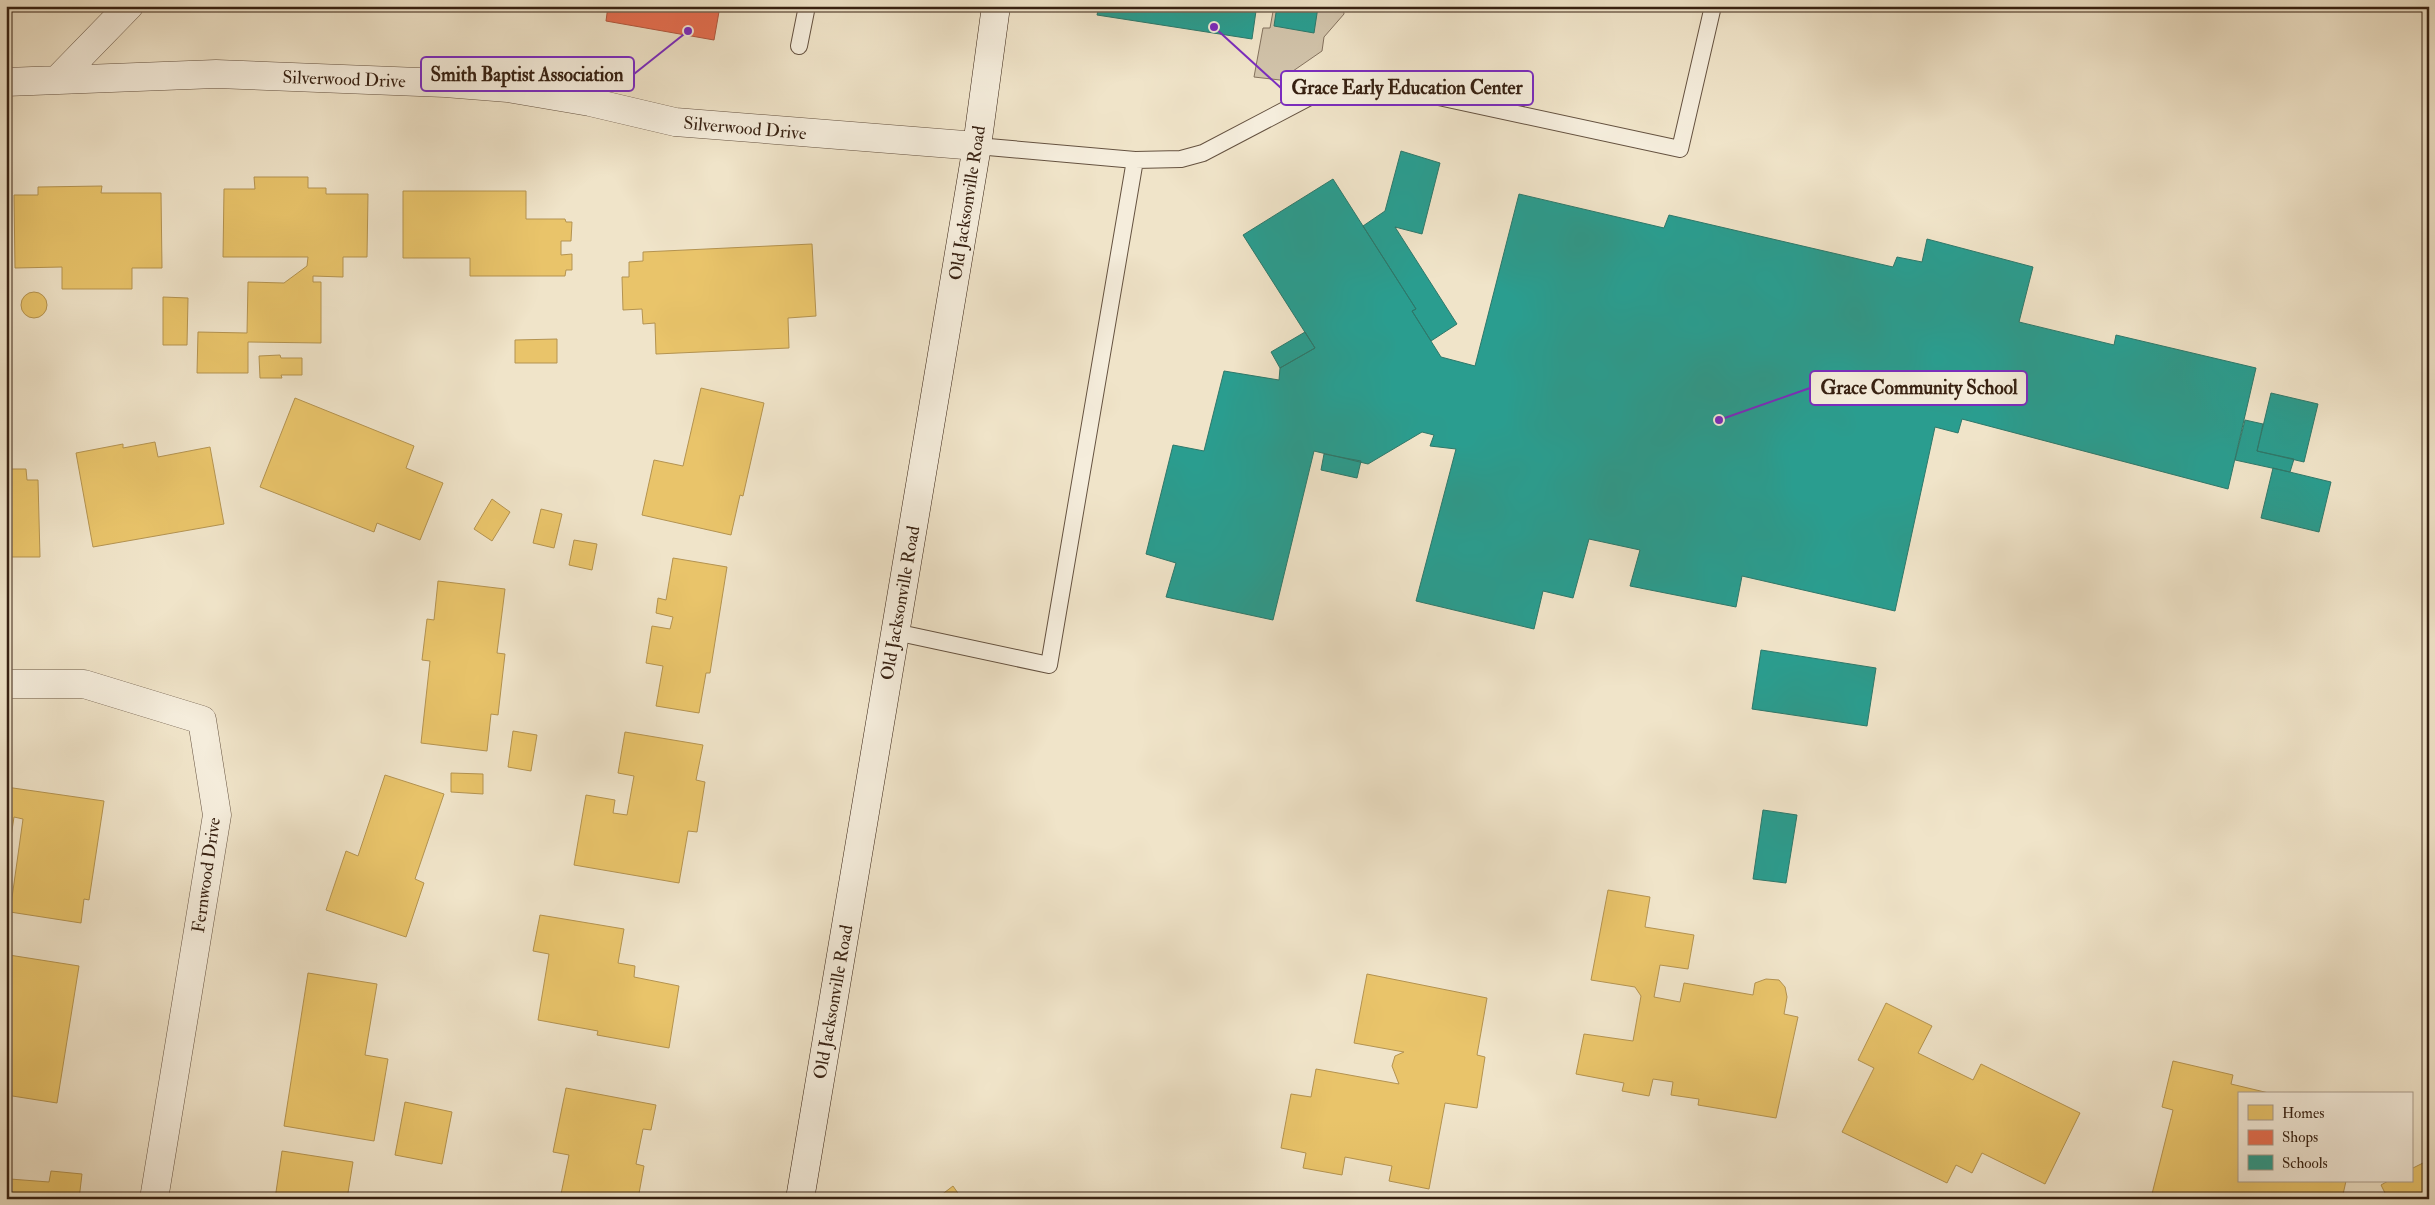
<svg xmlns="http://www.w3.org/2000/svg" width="2435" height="1205" font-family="'IM FELL Double Pica',serif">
<rect width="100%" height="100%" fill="#f0e4c9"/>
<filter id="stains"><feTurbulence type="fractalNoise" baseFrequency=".004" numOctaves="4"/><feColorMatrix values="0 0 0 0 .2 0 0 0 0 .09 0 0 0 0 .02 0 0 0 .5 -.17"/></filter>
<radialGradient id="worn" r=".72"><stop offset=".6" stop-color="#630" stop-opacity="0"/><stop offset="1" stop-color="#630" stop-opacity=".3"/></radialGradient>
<path fill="#d1c3aa" stroke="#84725e" d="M1274,6H1343L1344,14L1324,37L1322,51L1280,80L1254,77L1263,28H1270Z"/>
<path fill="#e9c46a" stroke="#b49350" d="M254,177H308V188H326V194H368L367,257H343V277L313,276V282H321V343L248,342V373H197L198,332L247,333L248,282L284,283L307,266L308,257H223L224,189H255Z
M102,186L101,193H161L162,268H132V289H62V267L15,268L14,195H38V187Z
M403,191H526V219H565L566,222H572L571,241H561V255L572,254V270H566L565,276H470V258H403Z
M812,244L816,316L788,318L789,348L656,354L655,323L643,324L642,309L623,310L622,277H629V262L643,261V252Z
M21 305a13 13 0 1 1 26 0a13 13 0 1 1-26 0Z
M163,297L188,298L187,345H163Z
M557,339V363H515V340Z
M280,355L281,358H302V375H281L282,378H260L259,356Z
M701,388L764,403L743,496L740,495L731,535L642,515L654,460L683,466Z
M295,398L414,446L406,468L443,483L420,540L377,523L374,532L260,487Z
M155,442L158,457L210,447L224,524L93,547L76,453L123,444V448Z
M6,469H26L27,480H38L40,557H6Z
M492,499L510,512L492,541L474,529Z
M541,509L562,514L554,548L533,543Z
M574,540L597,544L592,570L569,565Z
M673,558L727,567L710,673H706L699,713L656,706L663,666L646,663L652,626L670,629L673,617L656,613L658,598L666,600Z
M438,581L505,589L497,653L505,654L498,715L491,714L487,751L421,743L430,661L422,660L427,619L434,620Z
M513,731L537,735L531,771L508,767Z
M625,732L703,745L696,780L705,782L697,832L688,831L679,883L574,865L586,795L615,800L613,813L627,815L634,776L618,773Z
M451,773L483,774V794L451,792Z
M385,775L444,794L415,879L424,883L406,937L326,910L346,851L358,856Z
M6,787L104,801L89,900L84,899L81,923L10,912L23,819L14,817L11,837L6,836Z
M1608,890L1650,897L1645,927L1694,935L1688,969L1660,965L1654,997L1680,1002L1684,983L1753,995L1755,983L1766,979L1779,980L1785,987L1787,997L1784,1014L1798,1017L1776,1118L1698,1105L1699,1099L1671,1095L1673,1082L1653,1079L1649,1096L1622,1091L1624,1083L1576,1074L1584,1034L1633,1041L1641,996L1635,987L1591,980Z
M540,915L624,929L618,963L635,966L634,977L679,986L669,1048L597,1035L598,1031L538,1020L549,954L533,951Z
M9,955L79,966L57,1103L6,1095V969Z
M308,973L377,984L365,1055L388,1059L374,1141L284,1126Z
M1367,974L1487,998L1477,1055L1485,1057L1477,1108L1445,1103L1429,1189L1389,1181L1392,1166L1345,1157L1342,1175L1303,1168L1306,1153L1281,1148L1291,1094L1311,1097L1316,1069L1399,1084L1392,1066L1395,1056L1404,1052L1354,1043Z
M1886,1003L1932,1026L1918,1053L1973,1080L1981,1064L2080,1113L2045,1184L1982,1153L1972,1173L1956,1165L1947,1183L1842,1132L1874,1068L1858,1060Z
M2173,1061L2233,1075L2231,1084L2273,1094H2239V1181H2346L2342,1199H2173L2152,1194L2173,1110L2162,1107Z
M566,1088L656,1105L651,1130L643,1129L636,1164L644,1166L638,1199H560L569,1155L553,1152Z
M405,1102L452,1112L442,1164L395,1155Z
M282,1151L353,1162L347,1199H275Z
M2429,1160V1199H2388L2381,1185L2388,1181H2411V1169Z
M51,1171L82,1174L79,1199H8L10,1179L49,1182Z
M953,1186L962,1199H936Z"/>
<path fill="#e76f51" stroke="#b2583e" d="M608,6H720L714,40L606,21Z"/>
<path fill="#2a9d8f" stroke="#2e786a" d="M1099,6H1249L1248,10L1256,11L1252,39L1097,15Z
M1277,6L1318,7L1314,33L1274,26Z
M1401,151L1440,163L1422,234L1395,227L1457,324L1431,341L1412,311L1416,309L1363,226L1385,211Z
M1333,179L1416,309L1412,311L1441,357L1475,366L1519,194L1664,228L1669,215L1893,267L1897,257L1922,262L1927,239L2033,267L2019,322L2114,345L2116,335L2256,368L2228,489L1962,419L1958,433L1935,427L1895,611L1742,576L1736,607L1630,586L1640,550L1589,539L1573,598L1543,591L1534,629L1416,601L1456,449L1430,446L1434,435L1422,432L1368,464L1314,451L1273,620L1166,597L1176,563L1146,554L1173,445L1204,451L1224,371L1279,380L1280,368L1315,348L1243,235Z
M1305,332L1315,348L1280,368L1271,352Z
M2271,393L2318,404L2304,462L2257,451Z
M2245,420L2263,424L2257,451L2294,459L2290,472L2235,460Z
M1324,454L1361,461L1357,478L1321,470Z
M2273,468L2331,482L2319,532L2261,518Z
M1761,650L1876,668L1867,726L1752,709Z
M1763,810L1797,815L1786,883L1753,879Z"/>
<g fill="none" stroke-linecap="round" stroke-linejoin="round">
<defs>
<path id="lane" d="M799,46L807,6
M1135,160L1181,159L1203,153L1325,89L1363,83L1383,85L1680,149L1713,6
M895,632L1049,665L1135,160L977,146"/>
<path id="street" d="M57,80L129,6
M6,82L216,74L445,83L508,88L590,102L675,122L977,146
M6,684H84L202,720L217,815L154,1199"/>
<path id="secondary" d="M800,1199L977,146L996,6"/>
</defs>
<use href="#lane" stroke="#655240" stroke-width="18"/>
<use href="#street" stroke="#655240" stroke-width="29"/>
<use href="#secondary" stroke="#372112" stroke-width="29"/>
<use href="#lane" stroke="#f5eddc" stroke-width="16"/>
<use href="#street" stroke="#f5eddc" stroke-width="28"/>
<use href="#secondary" stroke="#f5eddc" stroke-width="28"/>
</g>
<g text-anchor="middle" stroke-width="5" stroke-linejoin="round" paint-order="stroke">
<g font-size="18" fill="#372112" stroke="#f5eddc">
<text transform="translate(344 79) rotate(2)" y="6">Silverwood Drive</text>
<text transform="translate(745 128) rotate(5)" y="6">Silverwood Drive</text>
<text transform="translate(967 203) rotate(-81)" y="6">Old Jacksonville Road</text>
<text transform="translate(900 603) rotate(-80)" y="6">Old Jacksonville Road</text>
<text transform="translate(206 875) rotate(-82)" y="6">Fernwood Drive</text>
<text transform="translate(833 1002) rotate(-80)" y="6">Old Jacksonville Road</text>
</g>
</g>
<path fill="none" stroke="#7b2cbf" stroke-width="2" d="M688 31L634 74M1214 27L1281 88M1719 420L1810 388"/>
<g fill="#7b2cbf" stroke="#f5eddc" stroke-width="2">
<circle cx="688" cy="31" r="5"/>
<circle cx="1214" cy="27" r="5"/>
<circle cx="1719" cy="420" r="5"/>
</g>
<g fill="#f5eddc" stroke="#7b2cbf" stroke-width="2">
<rect x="421" y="57" width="213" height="34" rx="5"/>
<rect x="1281" y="71" width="252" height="34" rx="5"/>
<rect x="1810" y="371" width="217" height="34" rx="5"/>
</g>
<g font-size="19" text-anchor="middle" font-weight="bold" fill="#372112">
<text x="527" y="81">Smith Baptist Association</text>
<text x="1407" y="94">Grace Early Education Center</text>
<text x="1919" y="394">Grace Community School</text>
</g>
<rect width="2435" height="1205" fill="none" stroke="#f0e4c9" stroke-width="25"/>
<rect x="8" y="8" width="2420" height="1190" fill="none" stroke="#372112" stroke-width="2.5"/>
<rect x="12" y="12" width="2410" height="1180" fill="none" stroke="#372112"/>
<rect x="2238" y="1092" width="175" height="90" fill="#f5eddc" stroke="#a99b8b"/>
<rect x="2248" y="1105" width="25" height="15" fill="#e9c46a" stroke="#a99b8b"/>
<text x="2282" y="1118" font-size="15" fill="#372112">Homes</text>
<rect x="2248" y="1130" width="25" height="15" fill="#e76f51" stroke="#a99b8b"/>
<text x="2282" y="1142" font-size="15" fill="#372112">Shops</text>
<rect x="2248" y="1155" width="25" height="15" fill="#2a9d8f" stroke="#a99b8b"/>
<text x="2282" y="1168" font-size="15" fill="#372112">Schools</text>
<rect width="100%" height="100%" filter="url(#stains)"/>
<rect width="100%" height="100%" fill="url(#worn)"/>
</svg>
